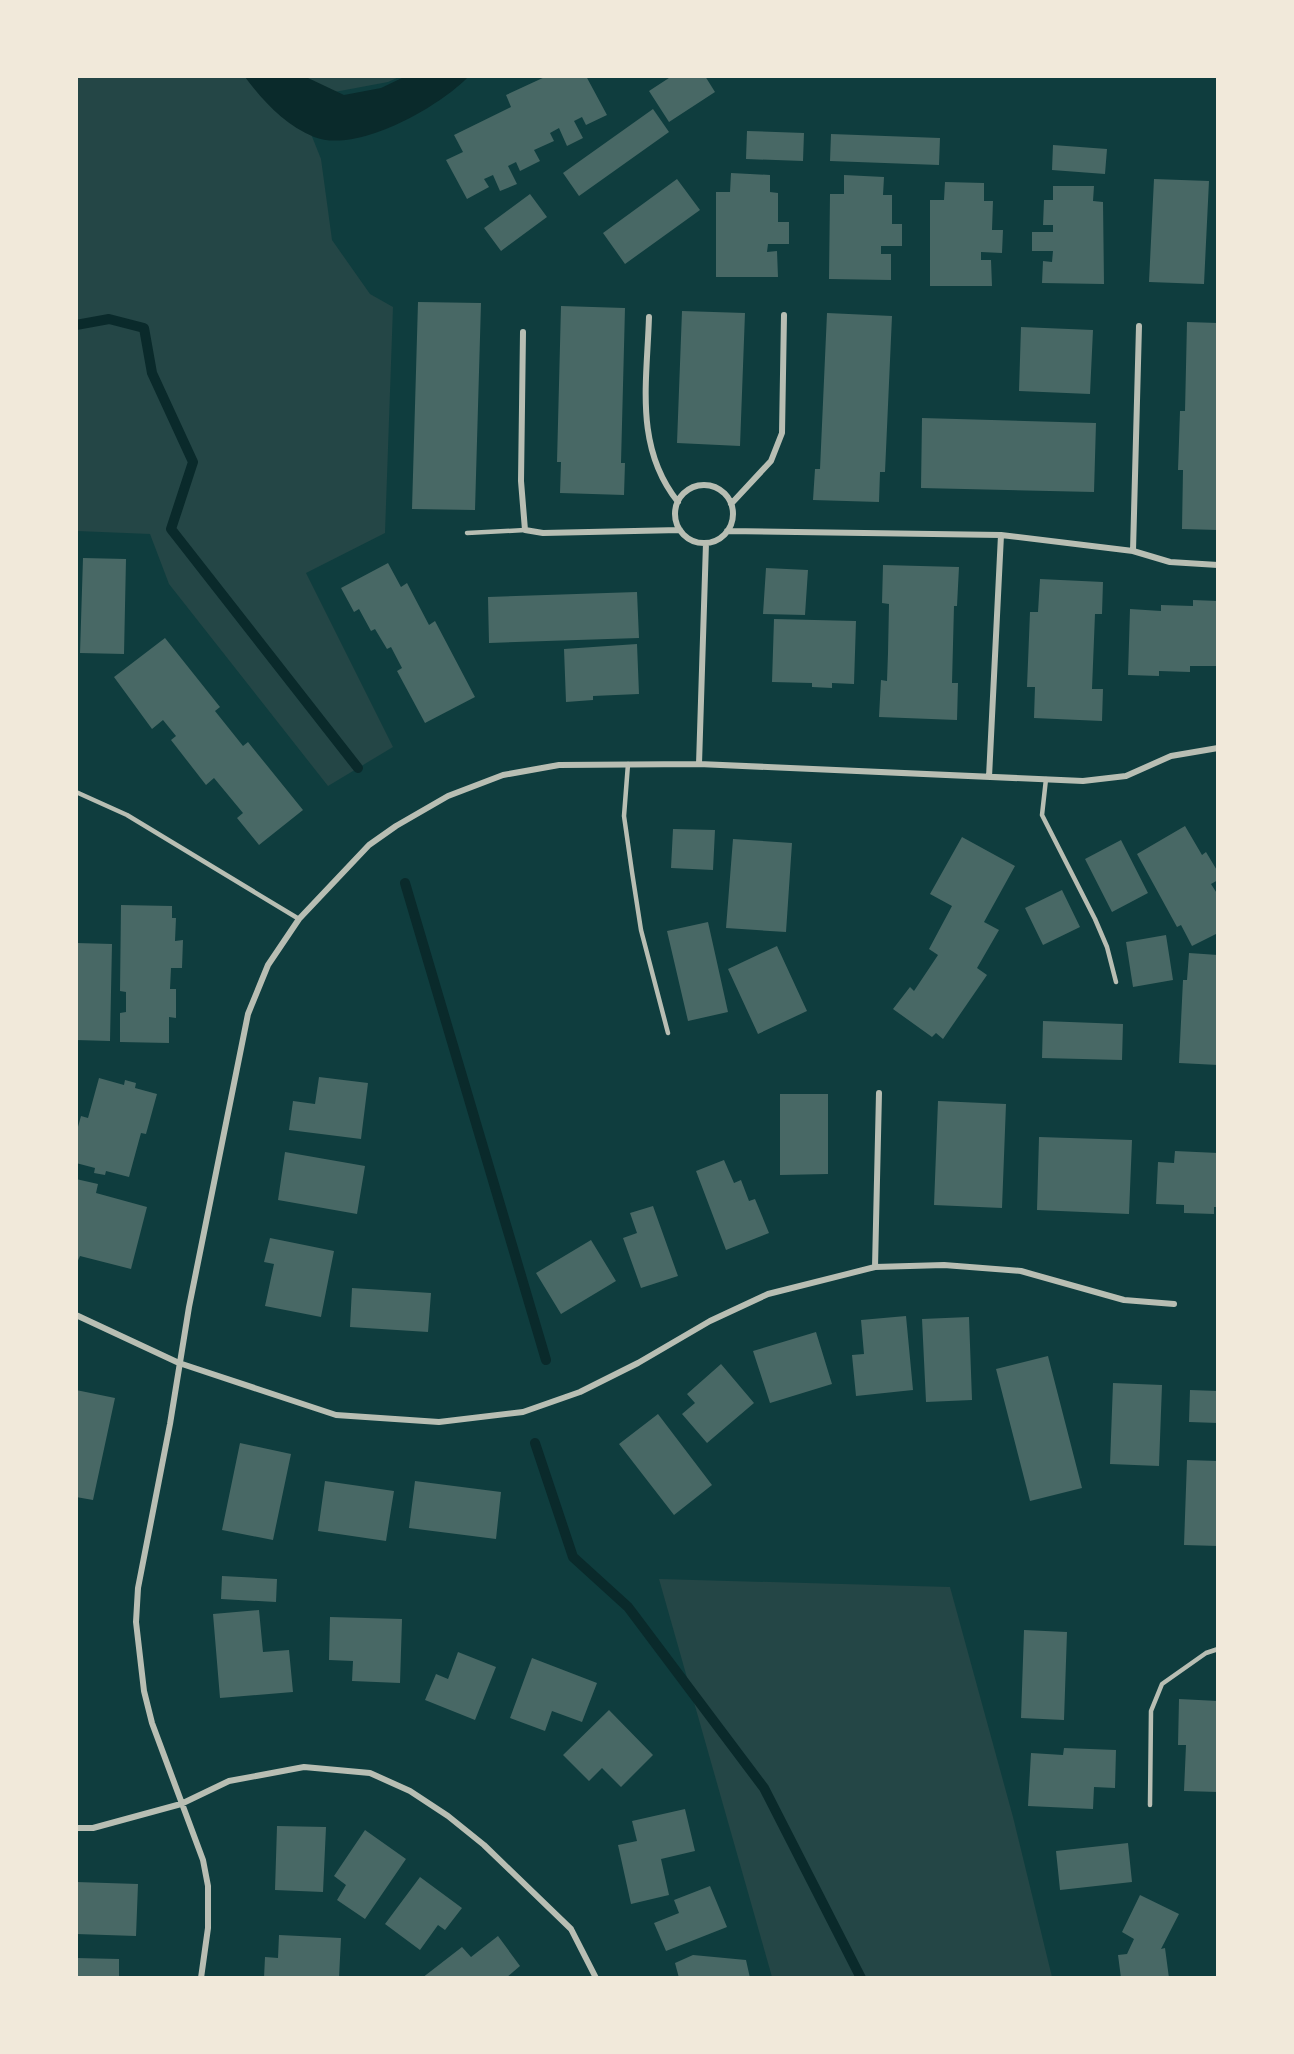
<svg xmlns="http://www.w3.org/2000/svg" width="1294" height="2054" font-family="'IBM Plex Serif',serif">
<rect width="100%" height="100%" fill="#0f3d3e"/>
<path fill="#244646" d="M77,77H399L388,82L297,99L321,159L332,240L370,294L393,307L385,533L306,573L393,747L328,786L169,584L150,534L77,531Z
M659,1579L950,1587L1013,1817L1052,1977H772Z"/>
<path fill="#0a2a2b" d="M245,77H306L344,95L381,88L404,77H468C439,107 357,154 314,137C285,125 263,101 245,77Z"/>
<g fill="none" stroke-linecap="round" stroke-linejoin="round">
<path stroke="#0a2a2b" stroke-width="10" d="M76,325L109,319L144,328L152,373L193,462L171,529L358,768
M405,883L546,1360
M535,1443L573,1557L628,1607L764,1788L861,1978"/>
</g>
<path fill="#486865" d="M547,76H586L607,115L586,125L582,117L574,121L583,138L567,146L559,128L550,133L554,141L534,150L540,161L520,171L516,162L508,166L517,184L500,191L493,175L484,179L489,187L467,199L446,160L463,152L454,135L511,107L506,95Z
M672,76H705L715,92L669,122L649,91Z
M653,109L669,132L579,196L563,173Z
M747,131L804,133L803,161L746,159Z
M831,134L940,138L939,165L830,161Z
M1053,145L1107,149L1105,174L1052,170Z
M731,173L770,175V192L778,193V222H789V244H768L767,252L777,251L778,277H716V192H730Z
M844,175L884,177L883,195H892V224H902V246H881V254H891V280L829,279L830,194H844Z
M677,179L700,210L625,264L603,233Z
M1154,179L1209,181L1204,284L1149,282Z
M945,182L984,183V201H993L992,230H1003L1002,253L981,252V260H991L992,286H930V200H944Z
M1053,186H1094L1093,201L1103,202L1104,284L1042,283L1043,261L1052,262L1053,251H1032V232H1053V225H1043L1044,200H1053Z
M530,194L547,217L501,251L484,228Z
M418,302L481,303L475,510L412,509Z
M561,306L625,308L621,463H625L624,495L560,493L561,462H557Z
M682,311L745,313L740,446L677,443Z
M827,313L892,316L885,472H880L879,502L813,500L815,469H820Z
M1187,322L1218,323V530L1182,529L1183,470H1178L1179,441L1180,411H1185Z
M1021,327L1093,330L1090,394L1019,391Z
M922,418L1096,423L1094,492L921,488Z
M83,558L126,559L124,654L80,653Z
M388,563L401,587L407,583L429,625L435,621L475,697L425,723L397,671L402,668L391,647L387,649L375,629L371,631L359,609L354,612L341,588Z
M883,565L959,567L957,606H954L952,683H958L957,720L879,717L881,680L887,681L888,653L889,604L882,603Z
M766,568L808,570L805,615L763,614Z
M1040,579L1103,582L1102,614H1095L1092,689H1103L1102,721L1034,718L1035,687H1027L1030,612H1038Z
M637,592L639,638L489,643L488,597Z
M1193,600L1218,601V666H1190V672L1159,671V676L1128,675L1130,609L1161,611V605L1193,606Z
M774,619L856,621L854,684L832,683V688L812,687V683L772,682Z
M165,638L220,707L215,711L243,746L248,742L303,810L259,845L237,818L243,813L214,778L206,785L171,740L176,736L163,720L152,729L114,677Z
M637,644L639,694L593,696V700L566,702L564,649Z
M1185,826L1202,855L1206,852L1218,872V880L1211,884L1218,895V933L1192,946L1181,925L1177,927L1137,854Z
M673,829L715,830L713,870L671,868Z
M962,837L1015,866L984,922L999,930L977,968L987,975L943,1039L936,1033L932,1037L893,1009L910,987L914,991L938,955L929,949L952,906L930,894Z
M733,839L792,843L786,932L726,928Z
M1121,840L1148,893L1112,912L1085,859Z
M1062,890L1080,927L1043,945L1025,908Z
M121,905L172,906V918H176L175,941L183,940L182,968H171L170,989H176V1018L169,1017V1043L120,1042V1013L126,1012V992L120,991Z
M708,922L728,1012L688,1021L667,931Z
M1166,935L1173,980L1133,987L1126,942Z
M76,943L112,944L110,1041L76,1040Z
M777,946L807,1011L758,1034L728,969Z
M1189,953L1218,955V1065L1179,1063L1183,980H1187Z
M1043,1021L1123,1024L1122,1060L1042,1058Z
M319,1077L368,1083L361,1139L289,1130L293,1101L315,1104Z
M99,1078L124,1085L125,1080L136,1083L135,1088L157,1094L146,1134L141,1133L129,1177L106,1171L105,1175L94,1173L95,1168L76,1163V1134L81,1116L88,1118Z
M780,1094H828V1174L780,1175Z
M938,1101L1006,1104L1002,1208L934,1205Z
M1039,1137L1132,1140L1129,1214L1037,1210Z
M1175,1151L1218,1153V1207H1214V1214L1184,1213V1205L1156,1204L1158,1162L1174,1163Z
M285,1152L365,1166L357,1214L278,1200Z
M724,1160L734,1183L741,1180L749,1201L755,1199L769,1233L726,1250L696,1171Z
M76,1179L98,1184L96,1193L147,1207L131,1269L80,1256L76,1265Z
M653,1206L678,1276L641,1288L623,1238L637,1233L630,1213Z
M270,1238L334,1251L321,1317L265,1306L274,1264L264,1262Z
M591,1240L616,1281L561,1314L536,1273Z
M352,1288L431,1293L428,1332L350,1327Z
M906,1316L913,1390L856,1396L852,1355L864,1354L861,1320Z
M969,1317L972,1400L926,1402L922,1319Z
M816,1332L832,1384L770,1403L753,1351Z
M1048,1356L1082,1488L1030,1501L996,1369Z
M721,1364L754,1403L707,1443L682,1414L695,1403L687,1394Z
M1113,1383L1162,1385L1159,1466L1110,1464Z
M76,1390L115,1398L93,1500L76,1497Z
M1190,1390L1218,1391V1423L1189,1422Z
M658,1414L712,1485L674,1515L619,1444Z
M240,1443L291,1454L273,1540L222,1530Z
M1187,1460L1218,1461V1546L1184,1545Z
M325,1481L394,1491L386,1541L318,1531Z
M415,1481L501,1492L496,1539L409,1528Z
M222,1576L277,1579L276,1602L221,1599Z
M259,1610L263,1652L289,1650L293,1692L220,1698L213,1614Z
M330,1617L402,1619L400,1683L352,1681L353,1661L329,1660Z
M1024,1630L1067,1632L1064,1720L1021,1718Z
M458,1652L496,1667L475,1720L425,1700L436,1674L448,1679Z
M532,1658L597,1683L582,1722L552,1711L545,1731L510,1718Z
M1179,1699L1218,1701V1792L1184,1791L1186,1745H1178Z
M609,1710L653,1755L621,1787L602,1768L589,1781L563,1755Z
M1064,1748L1116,1750L1115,1788L1094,1787L1093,1809L1028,1806L1031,1753L1063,1755Z
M685,1809L695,1851L661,1859L669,1895L631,1904L618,1845L637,1841L632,1821Z
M277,1826L326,1827L323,1892L275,1890Z
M365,1830L406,1859L365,1919L337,1900L346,1885L334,1876Z
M1128,1843L1132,1882L1060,1890L1056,1851Z
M420,1877L462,1908L445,1930L438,1925L420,1950L385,1924Z
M76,1882L138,1884L136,1936L76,1934Z
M710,1886L727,1927L666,1951L654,1923L679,1913L674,1900Z
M1140,1895L1179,1914L1161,1949L1165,1948L1169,1978H1121L1118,1955L1127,1954L1134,1939L1122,1932Z
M279,1935L341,1938L339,1978H264L265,1957L278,1958Z
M498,1936L520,1966L506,1978H422L462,1947L471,1957Z
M693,1955L746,1960L750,1978H679L675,1963Z
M76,1958L119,1959V1978H76Z"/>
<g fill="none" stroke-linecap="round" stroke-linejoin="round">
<path stroke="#b8beb3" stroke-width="4.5" d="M467,533L525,530
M628,764L624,816L632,872L641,930L668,1033
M1046,779L1042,815L1095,919L1107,947L1116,982
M76,792L127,815L299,919
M1150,1805L1151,1711L1162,1684L1206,1653L1218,1649"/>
<path stroke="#b8beb3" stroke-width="6" d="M649,317C647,382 634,447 678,502
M523,332L521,481L525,530L543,533L680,530
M675 514a29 29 0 1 1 58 0a29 29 0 1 1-58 0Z
M731,504L771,461L782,433L784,315
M727,531L1001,535L1133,551L1170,562L1218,565
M1133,551L1139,326
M699,764L706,543
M989,777L1001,535
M875,1267L879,1093
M76,1315L179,1363L336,1415L439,1422L523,1412L580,1392L638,1363L710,1321L768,1294L875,1267L944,1265L1021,1271L1124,1300L1174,1304
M76,1828H93L181,1804L229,1781L304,1767L370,1773L410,1791L448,1816L484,1845L571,1929L596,1978
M201,1978L208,1928V1886L203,1860L152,1723L144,1691L136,1622L138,1588L170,1424L189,1307L248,1014L268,965L299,919L369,845L396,826L448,796L503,775L559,765L699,764L1083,781L1126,776L1171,756L1218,748"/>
</g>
<rect width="1294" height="2054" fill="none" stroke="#f1e9da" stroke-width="156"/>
</svg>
